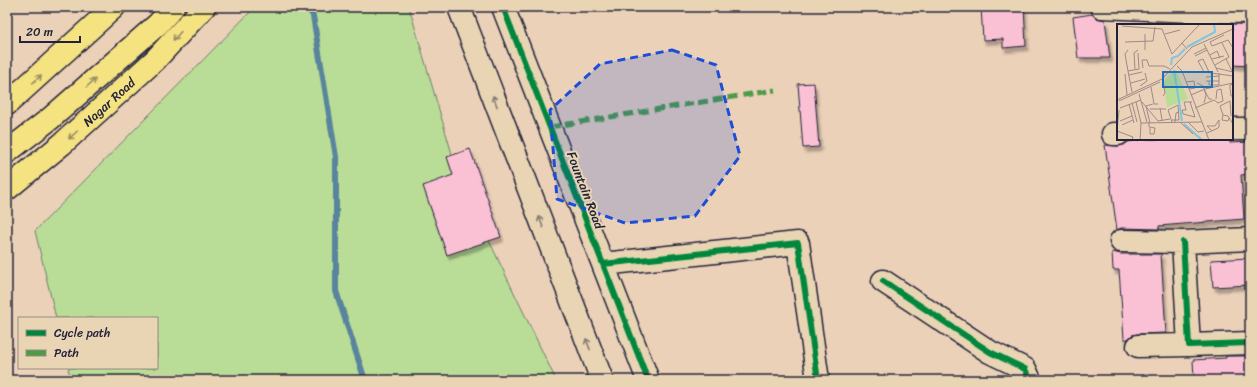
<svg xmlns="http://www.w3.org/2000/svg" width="1257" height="387" font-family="Sriracha,sans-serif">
<defs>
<filter id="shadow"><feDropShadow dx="2.5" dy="4.5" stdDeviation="1" flood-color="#0004"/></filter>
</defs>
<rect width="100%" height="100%" fill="#ecd1b9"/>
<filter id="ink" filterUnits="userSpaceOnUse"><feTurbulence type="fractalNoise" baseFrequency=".025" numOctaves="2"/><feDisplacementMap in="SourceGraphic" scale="8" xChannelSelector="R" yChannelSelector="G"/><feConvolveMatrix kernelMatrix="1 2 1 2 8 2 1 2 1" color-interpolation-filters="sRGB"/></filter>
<g filter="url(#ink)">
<path fill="#b9dc96" stroke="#6e7f68" d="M255,7H409L459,178L556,380H71L68,368H157V318H56L35,231Z"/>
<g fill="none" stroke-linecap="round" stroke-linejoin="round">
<path stroke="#59849d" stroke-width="6" d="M308,7L313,16L336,157V291L365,380"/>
</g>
<path fill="#fac0d3" stroke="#22223b" filter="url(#shadow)" d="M981,7H1024L1026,46L1003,48V39L983,40Z
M1092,14L1096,18L1105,20L1110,58H1078L1073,17Z
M1232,24H1250V66L1232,65Z
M814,83L819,147L803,148L798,84Z
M1144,139H1225L1230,141V143L1250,142V174L1241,175L1244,219L1159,226V229L1121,228L1117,230L1105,145L1118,146L1124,145L1128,142Z
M470,149L501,237L447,255L423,186L453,175L447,157Z
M1112,252L1121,254H1161L1166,333L1138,334L1132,335L1128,339H1124L1119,270H1113Z
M1250,258V285L1213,287L1211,260Z
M1226,356H1248L1250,380H1194L1193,360L1226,358Z"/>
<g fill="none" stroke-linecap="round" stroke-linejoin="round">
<defs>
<path id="minor" d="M459,7L602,380
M503,7L648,380
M1102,7L1192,11L1250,12
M1232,129H1250
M1113,134H1118
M1121,241L1183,242L1250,239
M1183,242L1189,345L1250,343
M603,264L798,243L818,380
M883,281L990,352L1025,369L1030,380
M1138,346L1189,345"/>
<g id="highway">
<path d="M7,104L114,7"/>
<path d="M7,152L51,118L158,24L173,7"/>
<path id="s1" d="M7,189L62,144L155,60L204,7"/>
</g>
</defs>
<use href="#minor" stroke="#22223b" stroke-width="25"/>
<use href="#highway" stroke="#22223b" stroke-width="25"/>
<use href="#minor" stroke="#e9d5b3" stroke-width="22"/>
<use href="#highway" stroke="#f5e382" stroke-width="22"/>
<path stroke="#4d9b45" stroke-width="5" stroke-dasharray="10 5" stroke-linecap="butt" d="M550,127L775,90"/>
<defs>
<path id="cycleway" d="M503,7L648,380
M1183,242L1189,345L1250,343
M603,264L798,243L818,380
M883,281L990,352L1025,369L1030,380"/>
</defs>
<use href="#cycleway" stroke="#e9d5b3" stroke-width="8"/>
<use href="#cycleway" stroke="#00873e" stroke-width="6"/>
</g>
<defs><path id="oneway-shaft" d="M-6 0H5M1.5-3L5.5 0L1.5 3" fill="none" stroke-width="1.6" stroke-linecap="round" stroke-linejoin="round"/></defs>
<g stroke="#968c62">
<use href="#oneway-shaft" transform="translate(177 36) rotate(132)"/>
<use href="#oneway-shaft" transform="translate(37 79) rotate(-42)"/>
<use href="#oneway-shaft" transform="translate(91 83) rotate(-42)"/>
<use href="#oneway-shaft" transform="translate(73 135) rotate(138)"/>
</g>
<g stroke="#867c77">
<use href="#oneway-shaft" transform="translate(495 101) rotate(-111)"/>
<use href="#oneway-shaft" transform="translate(541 222) rotate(-111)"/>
<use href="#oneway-shaft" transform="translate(588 344) rotate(-111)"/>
</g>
</g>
<path fill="#1d4ed8" fill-opacity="0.2" stroke="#1d4ed8" stroke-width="3" stroke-dasharray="8 5" stroke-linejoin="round" d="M672,50L716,65L740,156L695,216L625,223L557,199L550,110L600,64Z"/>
<g text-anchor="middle" stroke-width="4" stroke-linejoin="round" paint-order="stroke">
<g font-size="13" fill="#22223b" stroke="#e9d5b3">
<text dy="5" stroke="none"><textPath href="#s1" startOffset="134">Nagar Road</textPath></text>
<text transform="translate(586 190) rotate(69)" y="5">Fountain Road</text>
</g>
</g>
<g transform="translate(1117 24)">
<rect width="116" height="116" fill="#ecd1b9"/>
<path d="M59,45L71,75L50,83L47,57Z" fill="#b9dc96"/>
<path fill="none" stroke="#7ec6df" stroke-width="2" d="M70,23L98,8L97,0M54,41L55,34L61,32L68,25M57,46L65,97M67,100L85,116"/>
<path fill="none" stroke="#9b8b87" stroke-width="1" d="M5,2L45,5L55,30L65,19M48,10L63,6M8,18L36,17L38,3M93,18L95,22L111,16L116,24M93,18L107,11M87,20L101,48M70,25L65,19L83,0M28,26V10M77,30L89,24M93,31L100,27L103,34M78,32L90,26M95,35L107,32M109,35L115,47M98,41L112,33L105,19M60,42L65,47L92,116M26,44L25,36H30L32,42H47L53,45M99,44L116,48M18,45L17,29L21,26M11,47L8,30L11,26M92,48L86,35L81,37L87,48L116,52M8,50L10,71M12,51L25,48M89,53L102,52M89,57H102M92,57V61H102V49M69,58L77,57L78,64L72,65M14,59L28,55M80,59L86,62L89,71L87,79M116,60L113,61V64L114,72H116M23,62L30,57L28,49M34,63L37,80H41M87,65L92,75H95M15,68L11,47L22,45L21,29M22,70L30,98M74,71L88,65L116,59M46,72L48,69L46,56M0,76L45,55L75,23L116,5M2,77L43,58M19,78L24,99L23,116M25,78L41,97L53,95M73,78L78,93L66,90L65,86H69L67,78H75M15,79L20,98M12,80L17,99M3,84L24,76M43,84L45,96M78,84L97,76L101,79L106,77L104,65L100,66L99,75M33,85H49M106,91L103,82L113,77L114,92M112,94L111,97L105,96L106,91L111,92L116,100M3,97L15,92M32,98V103L38,104L37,110H33V104M55,98L51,86L61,81L62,96H55M58,98L59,89L62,88M63,98L76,110M71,98L81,108L87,107M24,99L85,98M33,99L29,82L36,80M5,101L16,96M0,107L2,86M0,107L16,113L15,116M90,109L101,104L102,103V96L98,102H90L95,107"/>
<path fill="#1f6fb2" fill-opacity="0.15" stroke="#1f6fb2" stroke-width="2" d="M46,48H95V63H46Z"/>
<rect width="116" height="116" fill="none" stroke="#22223b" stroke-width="2"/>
</g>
<rect width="1257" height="387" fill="none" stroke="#e9d5b3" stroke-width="24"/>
<rect x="12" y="12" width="1233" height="363" fill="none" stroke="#22223b" stroke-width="1.5" filter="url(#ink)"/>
<rect x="18" y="317" width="140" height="52" fill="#e9d5b3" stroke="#998d83"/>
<rect x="26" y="330" width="20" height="6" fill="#00873e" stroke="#998d83"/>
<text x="54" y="337" font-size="12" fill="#22223b">Cycle path</text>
<rect x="26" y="350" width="20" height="6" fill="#4d9b45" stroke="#998d83"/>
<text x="54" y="357" font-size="12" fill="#22223b">Path</text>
<path d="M20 36v6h60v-6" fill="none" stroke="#22223b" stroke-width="2"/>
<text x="26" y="36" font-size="12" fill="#22223b" stroke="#e9d5b3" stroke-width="3" paint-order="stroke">20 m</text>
</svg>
